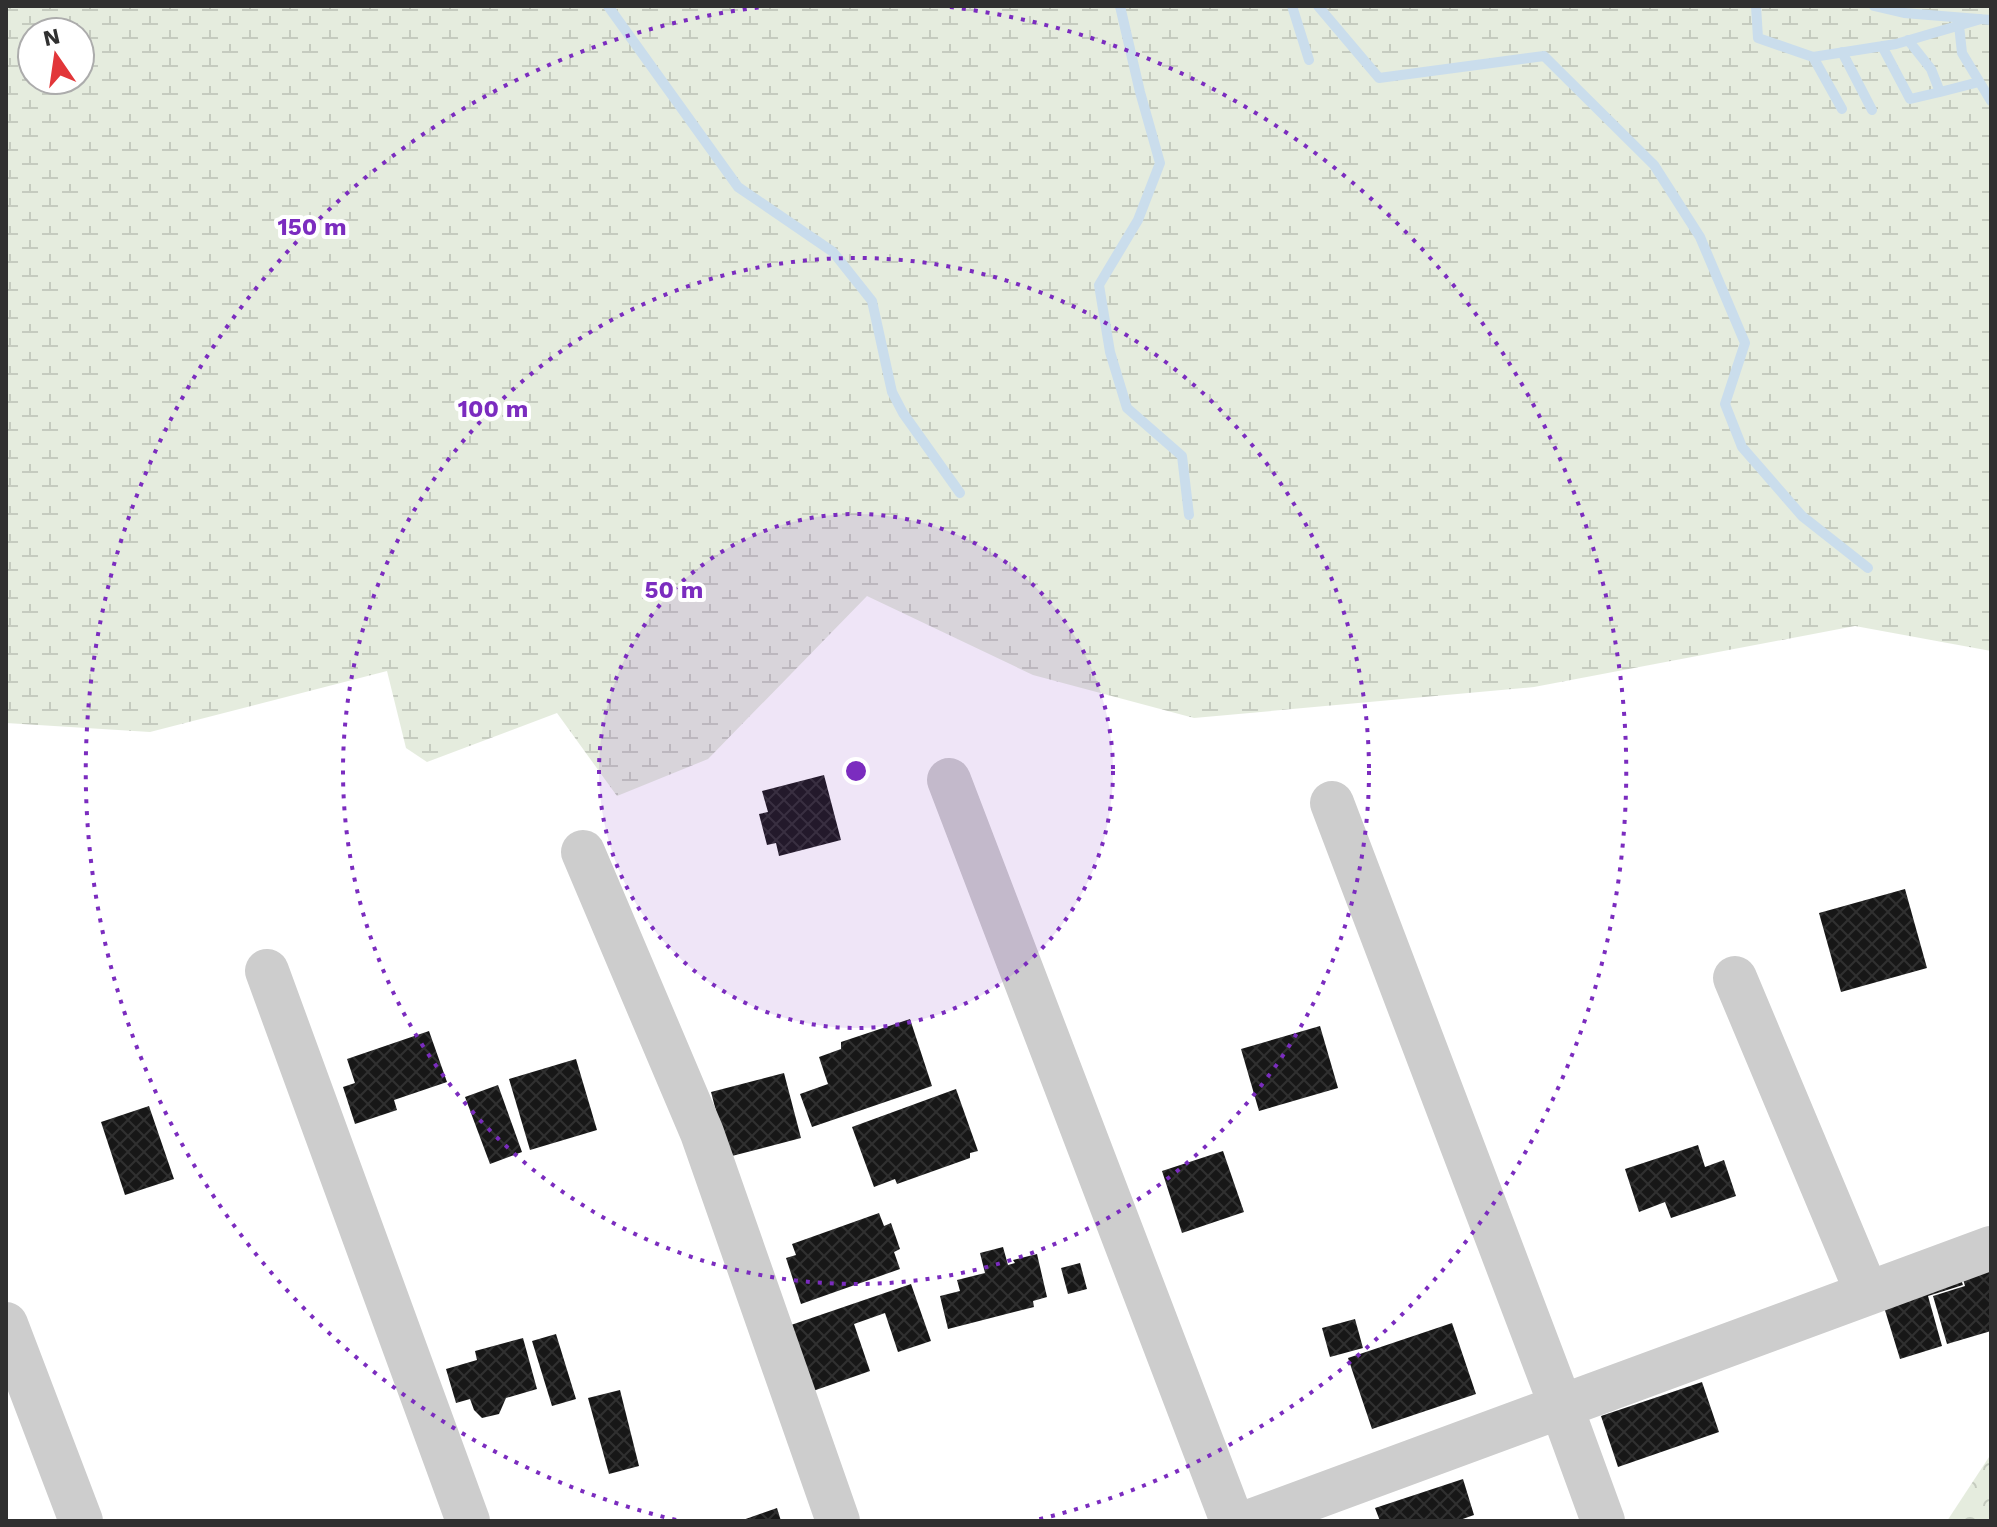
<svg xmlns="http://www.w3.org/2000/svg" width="1997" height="1527" font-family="'Work Sans',sans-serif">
<defs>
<pattern id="forest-crowns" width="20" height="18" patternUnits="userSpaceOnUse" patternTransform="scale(2)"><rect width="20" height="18" fill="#e5ecde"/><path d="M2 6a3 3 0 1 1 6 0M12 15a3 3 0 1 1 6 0" fill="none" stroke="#c5cbbf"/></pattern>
<pattern id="wetland-marsh" width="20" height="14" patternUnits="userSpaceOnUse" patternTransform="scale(2)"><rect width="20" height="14" fill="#e5ecde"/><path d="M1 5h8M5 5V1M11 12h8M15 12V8" fill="none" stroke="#c5cbbf"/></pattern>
<pattern id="building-cross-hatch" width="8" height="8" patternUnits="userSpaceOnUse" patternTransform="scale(2)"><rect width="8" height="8" fill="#171717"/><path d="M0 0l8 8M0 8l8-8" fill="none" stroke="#303030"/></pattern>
</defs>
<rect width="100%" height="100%" fill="#fff"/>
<path fill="url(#forest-crowns)" d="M1991,1454V1521H1947Z"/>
<path fill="url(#wetland-marsh)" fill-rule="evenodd" d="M6,6H1991V651L1855,626L1534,687L1194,718L1033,675L867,596L708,759L617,796L557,713L427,762L406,748L387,671L150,732L6,723ZM32,32H80V80H32Z"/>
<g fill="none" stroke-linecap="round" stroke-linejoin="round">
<path stroke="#caddec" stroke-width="10" d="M608,6L738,187L833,252L872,301L892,392L903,413L960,493
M1120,6L1140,92L1160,163L1138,220L1099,285L1110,352L1127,408L1182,456L1189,515
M1292,6L1309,60
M1318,6L1379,78L1544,56L1654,165L1700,237L1745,343L1725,404L1742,447L1802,516L1868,568
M1756,6L1758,38L1813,57L1842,109
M1874,6L1904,13L1991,20
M1959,25L1962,53L1991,101
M1908,40L1931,69L1940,92L1979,82
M1882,46L1910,99L1940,92
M1842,52L1872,110
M1813,57L1896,44L1981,19"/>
</g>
<path fill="url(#building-cross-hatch)" d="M824,775L841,840L779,856L776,843L767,845L759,814L768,812L762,791Z
M1905,889L1927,968L1841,992L1819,913Z
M910,1019L932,1086L812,1127L800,1094L828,1084L819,1057L841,1049V1042Z
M1320,1026L1338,1088L1259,1111L1241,1049Z
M429,1031L447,1082L394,1100L397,1110L355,1124L343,1087L355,1083L347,1059Z
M576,1059L597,1130L530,1150L509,1079Z
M784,1073L801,1138L728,1157L711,1092Z
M498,1085L522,1152L490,1164L465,1097Z
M956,1089L978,1151L970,1153V1158L897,1184L895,1179L874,1187L852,1127Z
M149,1106L174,1179L125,1195L101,1122Z
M1698,1145L1705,1167L1724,1160L1736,1196L1671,1218L1665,1202L1639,1212L1625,1169Z
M1223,1151L1244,1212L1182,1233L1162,1171Z
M879,1213L884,1226L891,1223L900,1249L894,1252L900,1269L801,1304L786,1258L796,1255L792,1244Z
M1003,1247L1008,1265L1015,1263L1013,1260L1037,1254L1047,1297L1033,1301L1034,1307L948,1329L940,1296L960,1291L957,1280L985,1273L980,1253Z
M1991,1257V1331L1947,1344L1933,1296L1965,1286L1959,1266Z
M1080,1263L1087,1289L1068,1294L1061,1268Z
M1958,1271L1963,1285L1928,1296L1942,1346L1900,1359L1880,1294Z
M911,1284L931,1341L898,1352L885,1313L854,1324L870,1371L813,1391L791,1325Z
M1355,1319L1363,1348L1330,1357L1322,1328Z
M1452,1323L1476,1394L1372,1429L1348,1358Z
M556,1334L576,1399L552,1406L532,1341Z
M523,1338L537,1389L506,1398L499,1414L482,1418L474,1410L470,1399L456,1403L446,1369L477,1360L475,1351Z
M1702,1382L1719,1432L1618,1467L1601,1416Z
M620,1390L639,1466L609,1474L588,1398Z
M1463,1479L1474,1515L1457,1521H1380L1375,1508Z
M777,1508L781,1521H740Z"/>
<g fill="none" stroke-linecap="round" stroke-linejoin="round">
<path stroke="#cdcdcd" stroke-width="44" d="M949,780L1232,1521
M1332,803L1561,1406L1603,1521
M583,852L702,1133L838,1521
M267,971L468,1521
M1735,978L1867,1293
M6,1324L81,1521
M1251,1521L1991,1248"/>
</g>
<circle cx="856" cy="771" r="257" fill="#7b2cbf" fill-opacity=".12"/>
<g fill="none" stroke="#7b2cbf" stroke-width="4" stroke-dasharray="4 8">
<circle cx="856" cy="771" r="257"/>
<circle cx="856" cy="771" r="513"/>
<path d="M676 1520A770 770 0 0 1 762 7M950 7A770 770 0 0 1 1036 1520"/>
</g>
<circle cx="856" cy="771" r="12" fill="#7b2cbf" stroke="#fff" stroke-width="4"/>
<g font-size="24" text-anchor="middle" font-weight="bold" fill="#7b2cbf" stroke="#fff" stroke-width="8" stroke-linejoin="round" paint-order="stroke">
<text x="312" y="235">150 m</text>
<text x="493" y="417">100 m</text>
<text x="674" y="598">50 m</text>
</g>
<rect width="1997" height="1527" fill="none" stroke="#303030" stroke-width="16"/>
<g transform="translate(56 56) rotate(347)"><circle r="38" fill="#ffffff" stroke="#acacac" stroke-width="2"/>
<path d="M0-6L14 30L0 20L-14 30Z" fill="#e23639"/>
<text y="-12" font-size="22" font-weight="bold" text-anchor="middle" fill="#303030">N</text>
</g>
</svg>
